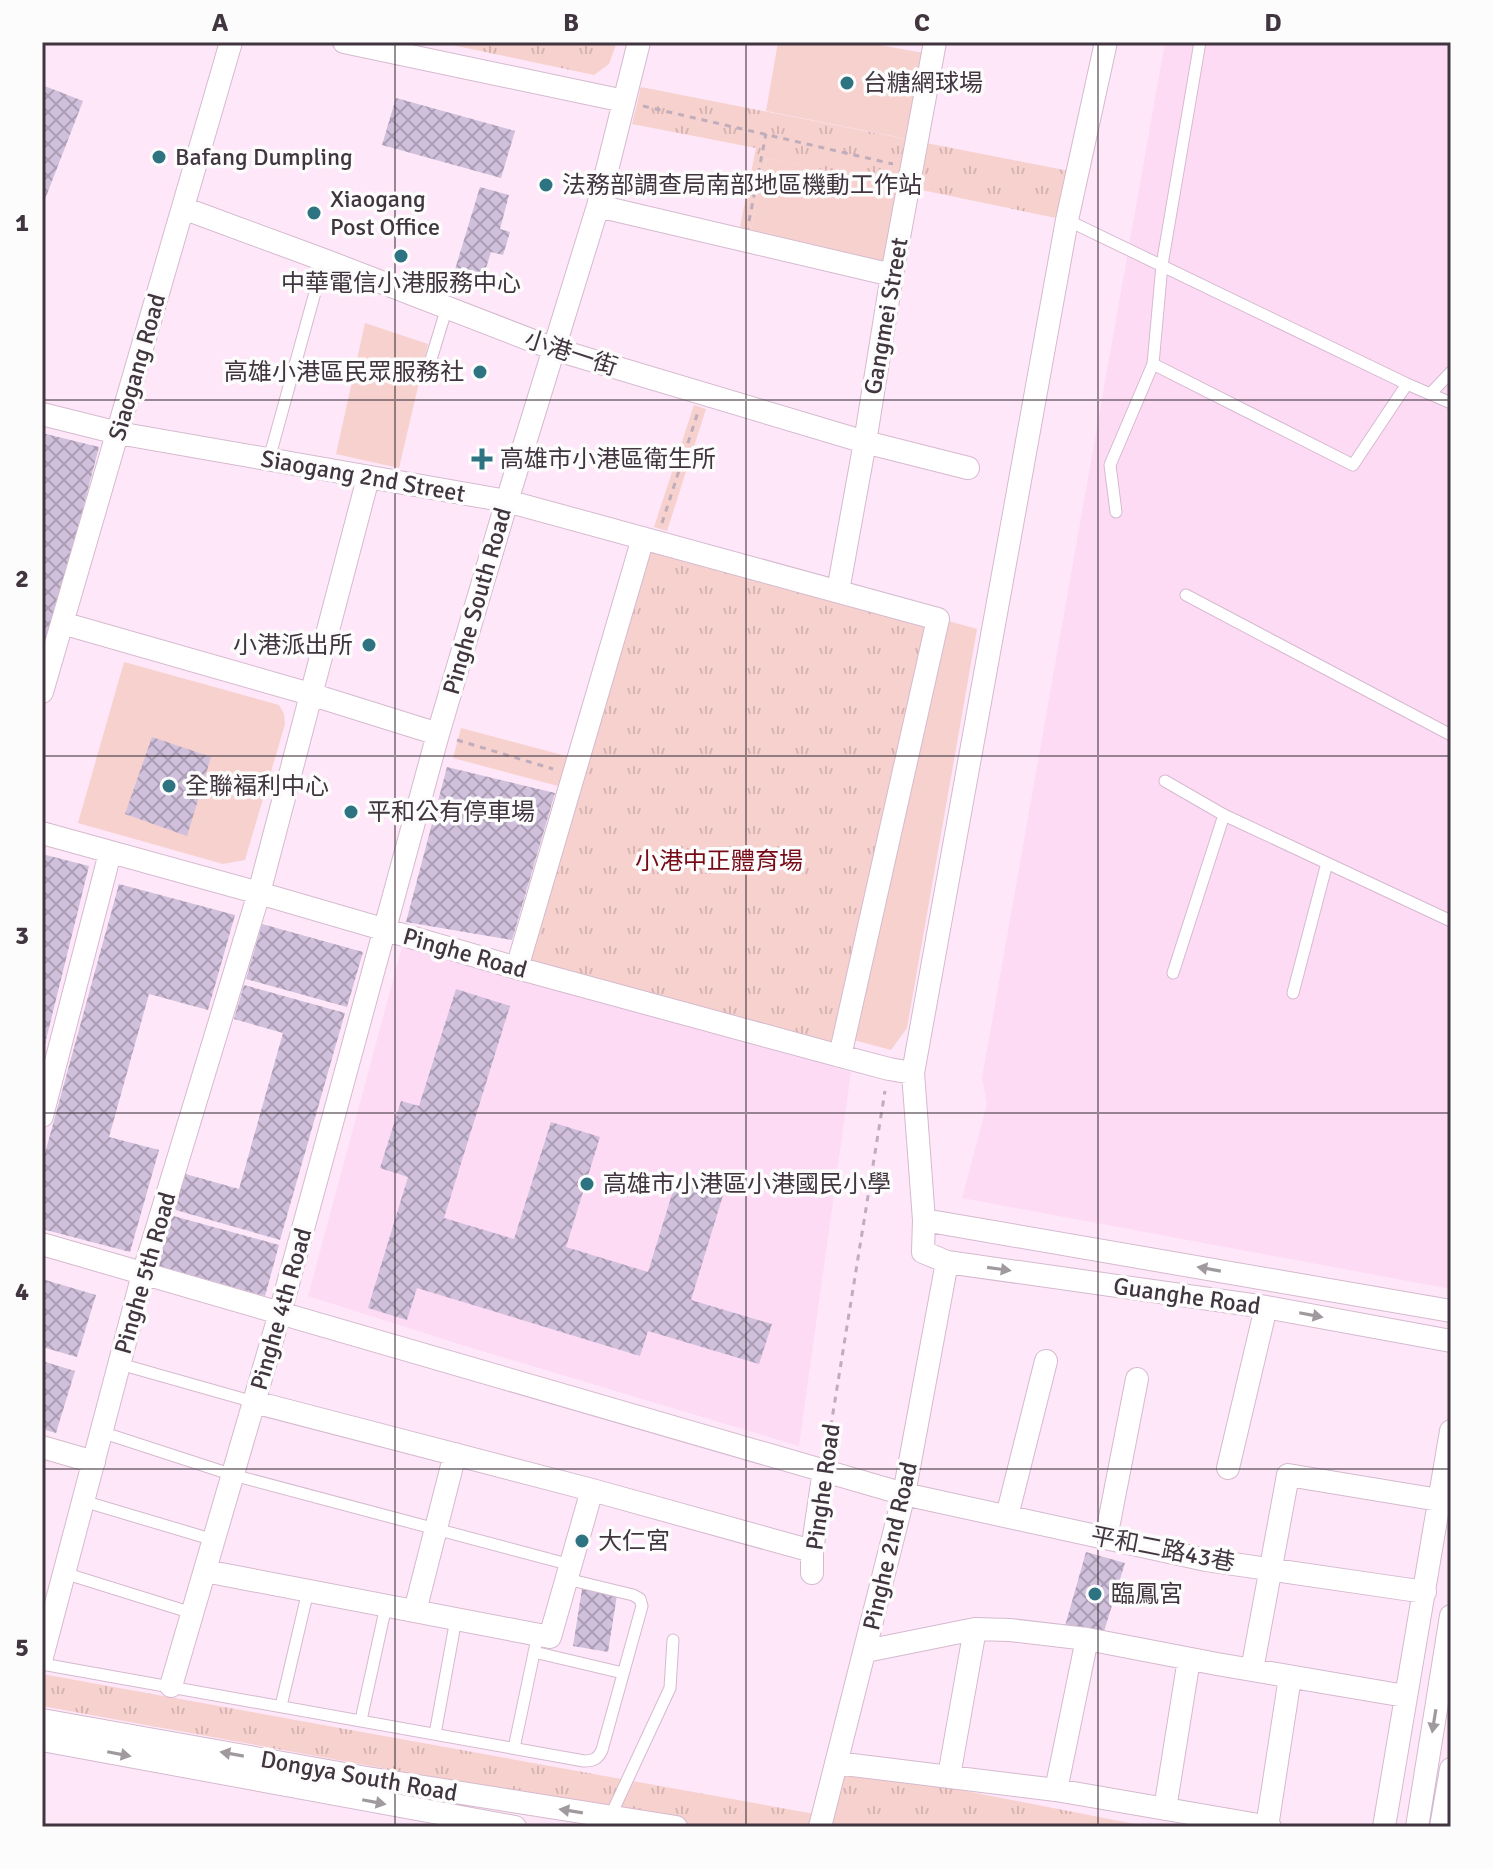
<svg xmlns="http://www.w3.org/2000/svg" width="1493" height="1869" font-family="Signika,'Noto Sans TC',sans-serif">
<defs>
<pattern id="park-tufts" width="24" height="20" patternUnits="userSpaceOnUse" patternTransform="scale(2)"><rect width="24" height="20" fill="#f7d1ce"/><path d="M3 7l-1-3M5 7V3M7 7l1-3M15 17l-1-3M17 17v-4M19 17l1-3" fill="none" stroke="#d5b4b2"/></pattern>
<pattern id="building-cross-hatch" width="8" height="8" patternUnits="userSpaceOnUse" patternTransform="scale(2)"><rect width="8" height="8" fill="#d0c0dc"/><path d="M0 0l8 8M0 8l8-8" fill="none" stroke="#aa9db4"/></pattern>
</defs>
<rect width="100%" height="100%" fill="#fee7f8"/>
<path fill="#fedbf5" d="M1165,42H1451V1289L962,1198L987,1104L982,1078Z
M403,943L851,1072L799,1446L465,1346L308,1296Z"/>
<path fill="#f7d1ce" d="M778,42H863L929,54L912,140L766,111Z
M767,158L901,185L887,262L751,230Z
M365,323L428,344L399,468L336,454Z
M694,405L706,409L667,531L654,527Z
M945,620L977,629L907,1028L891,1050L850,1039Z
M124,662L279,705L284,714L285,724L245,860L223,864L78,823Z
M461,728L570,757L562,787L453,758Z"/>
<path fill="url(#park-tufts)" d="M438,42H617L609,64L594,75Z
M641,87L1069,171L1061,219L767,158L751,230L740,227L756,148L632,124Z
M648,544L935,620L833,1053L525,969Z
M42,1674L820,1815L817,1827H706L42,1706Z
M838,1766L1150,1827H822Z"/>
<path fill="url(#building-cross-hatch)" d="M42,85L83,101L42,207Z
M396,98L515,131L501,178L382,145Z
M480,187L509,195L500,229L510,232L503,255L491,252L481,284L453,276Z
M42,433L99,447L49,639L42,637Z
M152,737L211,757L187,836L125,814Z
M447,767L555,793L512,940L406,922Z
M42,854L89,866L43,1052H42Z
M119,884L235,915L208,1010L149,994L109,1137L159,1150L130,1252L42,1229V1164Z
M262,924L363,952L347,1007L246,979Z
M244,985L345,1013L280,1240L172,1209L182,1173L239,1189L283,1033L234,1019Z
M456,989L510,1006L444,1218L514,1239L551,1122L600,1137L566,1247L648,1272L677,1178L724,1192L691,1300L772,1324L759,1364L648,1331L640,1356L417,1288L407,1320L368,1308L408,1177L380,1168L401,1101L419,1106Z
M170,1215L279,1245L265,1296L156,1265Z
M42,1279L96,1295L77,1357L42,1347Z
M42,1361L75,1371L56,1433L42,1429Z
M1086,1552L1125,1563L1102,1638L1065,1626Z
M582,1589L617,1595L608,1652L573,1646Z"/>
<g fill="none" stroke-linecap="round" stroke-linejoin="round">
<defs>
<path id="lane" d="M1200,42L1162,265L1153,364L1353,465L1407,384
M1067,220L1407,384L1451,403
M426,376L447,307
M1431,393L1451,372
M269,459L324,260
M1116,512L1110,465L1153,364
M1186,595L1451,735
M1165,781L1224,815L1451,921
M1173,973L1224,815
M1293,993L1327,863
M120,1364L254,1402
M101,1432L233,1475L571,1565
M83,1501L214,1540
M64,1573L192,1613
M534,1652L623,1673
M42,1664L584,1761C593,1761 598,1759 602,1750L642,1606L640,1599L633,1595L567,1579
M281,1706L308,1591
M361,1720L386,1606
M435,1734L456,1619
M514,1748L538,1634
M610,1817L670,1688L673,1640"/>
<path id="street" d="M344,42L624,101
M1106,42L1067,220L913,1073L924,1220L923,1252L947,1262L1266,1307L1451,1341
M598,206L892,275
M183,208L324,260L554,349L865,442L968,468
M42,414L118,433L507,501L938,619L840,1056
M838,591L865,442L892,275L935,42
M62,623L310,694L438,734
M42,692L231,42
M42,833L259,893L517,968L840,1056L889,1069L913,1073
M517,968L643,538
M42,1116L110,853
M924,1220L1451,1311
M42,1244L904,1494L1206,1560L1425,1592
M254,1402L592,1490L812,1551
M42,1447L94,1462
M1228,1468L1266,1307
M1007,1516L1046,1361
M1106,1538L1137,1379
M205,1571L550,1637L592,1490
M812,1573V1551L824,1470
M415,1611L455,1454
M866,1651L975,1629L1010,1630L1087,1639L1217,1664L1405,1696
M42,1657L143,1274L259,893L368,478
M1252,1670L1288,1475L1439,1500
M171,1686L280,1313L438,734L507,501L598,206L639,42
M42,1720L367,1778L676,1827
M42,1740L515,1827
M836,1763L1056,1790L1270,1827
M949,1776L975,1629
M1056,1790L1087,1639
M1165,1809L1189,1659
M820,1827L904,1494L947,1262
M1267,1827L1290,1677
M1384,1827L1451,1431
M1417,1827L1451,1616
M1441,1827L1451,1769"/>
</defs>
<use href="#lane" stroke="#d5bacf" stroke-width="13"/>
<use href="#street" stroke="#d5bacf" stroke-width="24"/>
<path stroke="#c0adbc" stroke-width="3" stroke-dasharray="6 6" stroke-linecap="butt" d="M643,106L893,164
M749,221L766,134
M662,523L698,412
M457,740L553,769
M827,1450L885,1091"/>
<use href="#lane" stroke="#fff" stroke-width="11"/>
<use href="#street" stroke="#fff" stroke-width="22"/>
</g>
<defs><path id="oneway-solid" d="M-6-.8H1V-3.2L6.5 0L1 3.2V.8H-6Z" transform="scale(2)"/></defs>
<g fill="#a09a9f">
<use href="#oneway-solid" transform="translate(999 1269) rotate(8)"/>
<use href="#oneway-solid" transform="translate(1209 1269) rotate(-170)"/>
<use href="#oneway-solid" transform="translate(1311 1315) rotate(11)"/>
<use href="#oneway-solid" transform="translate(1434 1721) rotate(99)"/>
<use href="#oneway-solid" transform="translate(119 1754) rotate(11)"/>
<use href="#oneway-solid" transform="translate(232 1754) rotate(-170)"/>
<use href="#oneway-solid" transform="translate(374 1802) rotate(11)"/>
<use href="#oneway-solid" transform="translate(571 1811) rotate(-171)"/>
</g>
<path fill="none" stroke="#41363f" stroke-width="2" stroke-opacity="0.55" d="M395,42V1827M746,42V1827M1098,42V1827M42,400H1451M42,756H1451M42,1113H1451M42,1469H1451"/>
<g fill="#2e7381" stroke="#fcfcfc" stroke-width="3">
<circle cx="847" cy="83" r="8"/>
<circle cx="159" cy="157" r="8"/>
<circle cx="546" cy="185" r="8"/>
<circle cx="314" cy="213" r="8"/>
<circle cx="401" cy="256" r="8"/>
<circle cx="480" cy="372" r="8"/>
<path d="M478 447h8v8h8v8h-8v8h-8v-8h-8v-8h8z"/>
<circle cx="369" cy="645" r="8"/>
<circle cx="169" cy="786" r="8"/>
<circle cx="351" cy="812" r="8"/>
<circle cx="587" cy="1184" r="8"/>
<circle cx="582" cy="1541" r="8"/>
<circle cx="1095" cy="1594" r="8"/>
</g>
<g text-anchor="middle" stroke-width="7" stroke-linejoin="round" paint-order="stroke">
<g font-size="24" fill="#41363f" stroke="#fcfcfc" text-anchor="start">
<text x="863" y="91">台糖網球場</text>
<text x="175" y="165">Bafang Dumpling</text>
<text x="562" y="193">法務部調查局南部地區機動工作站</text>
<text x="330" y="207">Xiaogang<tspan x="330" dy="28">Post Office</tspan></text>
<text x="401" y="291" text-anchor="middle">中華電信小港服務中心</text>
<text x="464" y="380" text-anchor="end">高雄小港區民眾服務社</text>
<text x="500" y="467">高雄市小港區衛生所</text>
<text x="353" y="653" text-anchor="end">小港派出所</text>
<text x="185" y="794">全聯褔利中心</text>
<text x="367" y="820">平和公有停車場</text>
<text x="603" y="1192">高雄市小港區小港國民小學</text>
<text x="598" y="1549">大仁宮</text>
<text x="1111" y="1602">臨鳳宮</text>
</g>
<g font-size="24" fill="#41363f" stroke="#fcfcfc">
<text transform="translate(886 316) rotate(-80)" y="8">Gangmei Street</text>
<text transform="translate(571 353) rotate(18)" y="8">小港一街</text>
<text transform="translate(137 367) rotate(-74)" y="8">Siaogang Road</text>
<text transform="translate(363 476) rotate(10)" y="8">Siaogang 2nd Street</text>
<text transform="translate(477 601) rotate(-74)" y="8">Pinghe South Road</text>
<text transform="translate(465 953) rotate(16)" y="8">Pinghe Road</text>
<text transform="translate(145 1273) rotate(-74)" y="8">Pinghe 5th Road</text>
<text transform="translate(1187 1296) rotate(8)" y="8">Guanghe Road</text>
<text transform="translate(281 1309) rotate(-74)" y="8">Pinghe 4th Road</text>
<text transform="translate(823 1487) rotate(-82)" y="8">Pinghe Road</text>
<text transform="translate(890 1546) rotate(-77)" y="8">Pinghe 2nd Road</text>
<text transform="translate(1163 1549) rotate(11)" y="8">平和二路43巷</text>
<text transform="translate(359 1776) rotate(10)" y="8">Dongya South Road</text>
</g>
<g font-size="24" fill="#770b18" stroke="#fcfcfc">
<text x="719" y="869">小港中正體育場</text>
</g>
</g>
<rect width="1493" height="1869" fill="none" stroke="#fcfcfc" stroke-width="88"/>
<rect x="44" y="44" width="1405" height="1781" fill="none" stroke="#41363f" stroke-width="3"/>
<g font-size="26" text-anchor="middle" font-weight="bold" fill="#41363f">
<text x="220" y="31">A</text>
<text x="571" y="31">B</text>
<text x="922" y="31">C</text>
<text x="1273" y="31">D</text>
<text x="22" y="231">1</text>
<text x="22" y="587">2</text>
<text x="22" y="944">3</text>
<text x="22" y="1300">4</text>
<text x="22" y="1656">5</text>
</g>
</svg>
